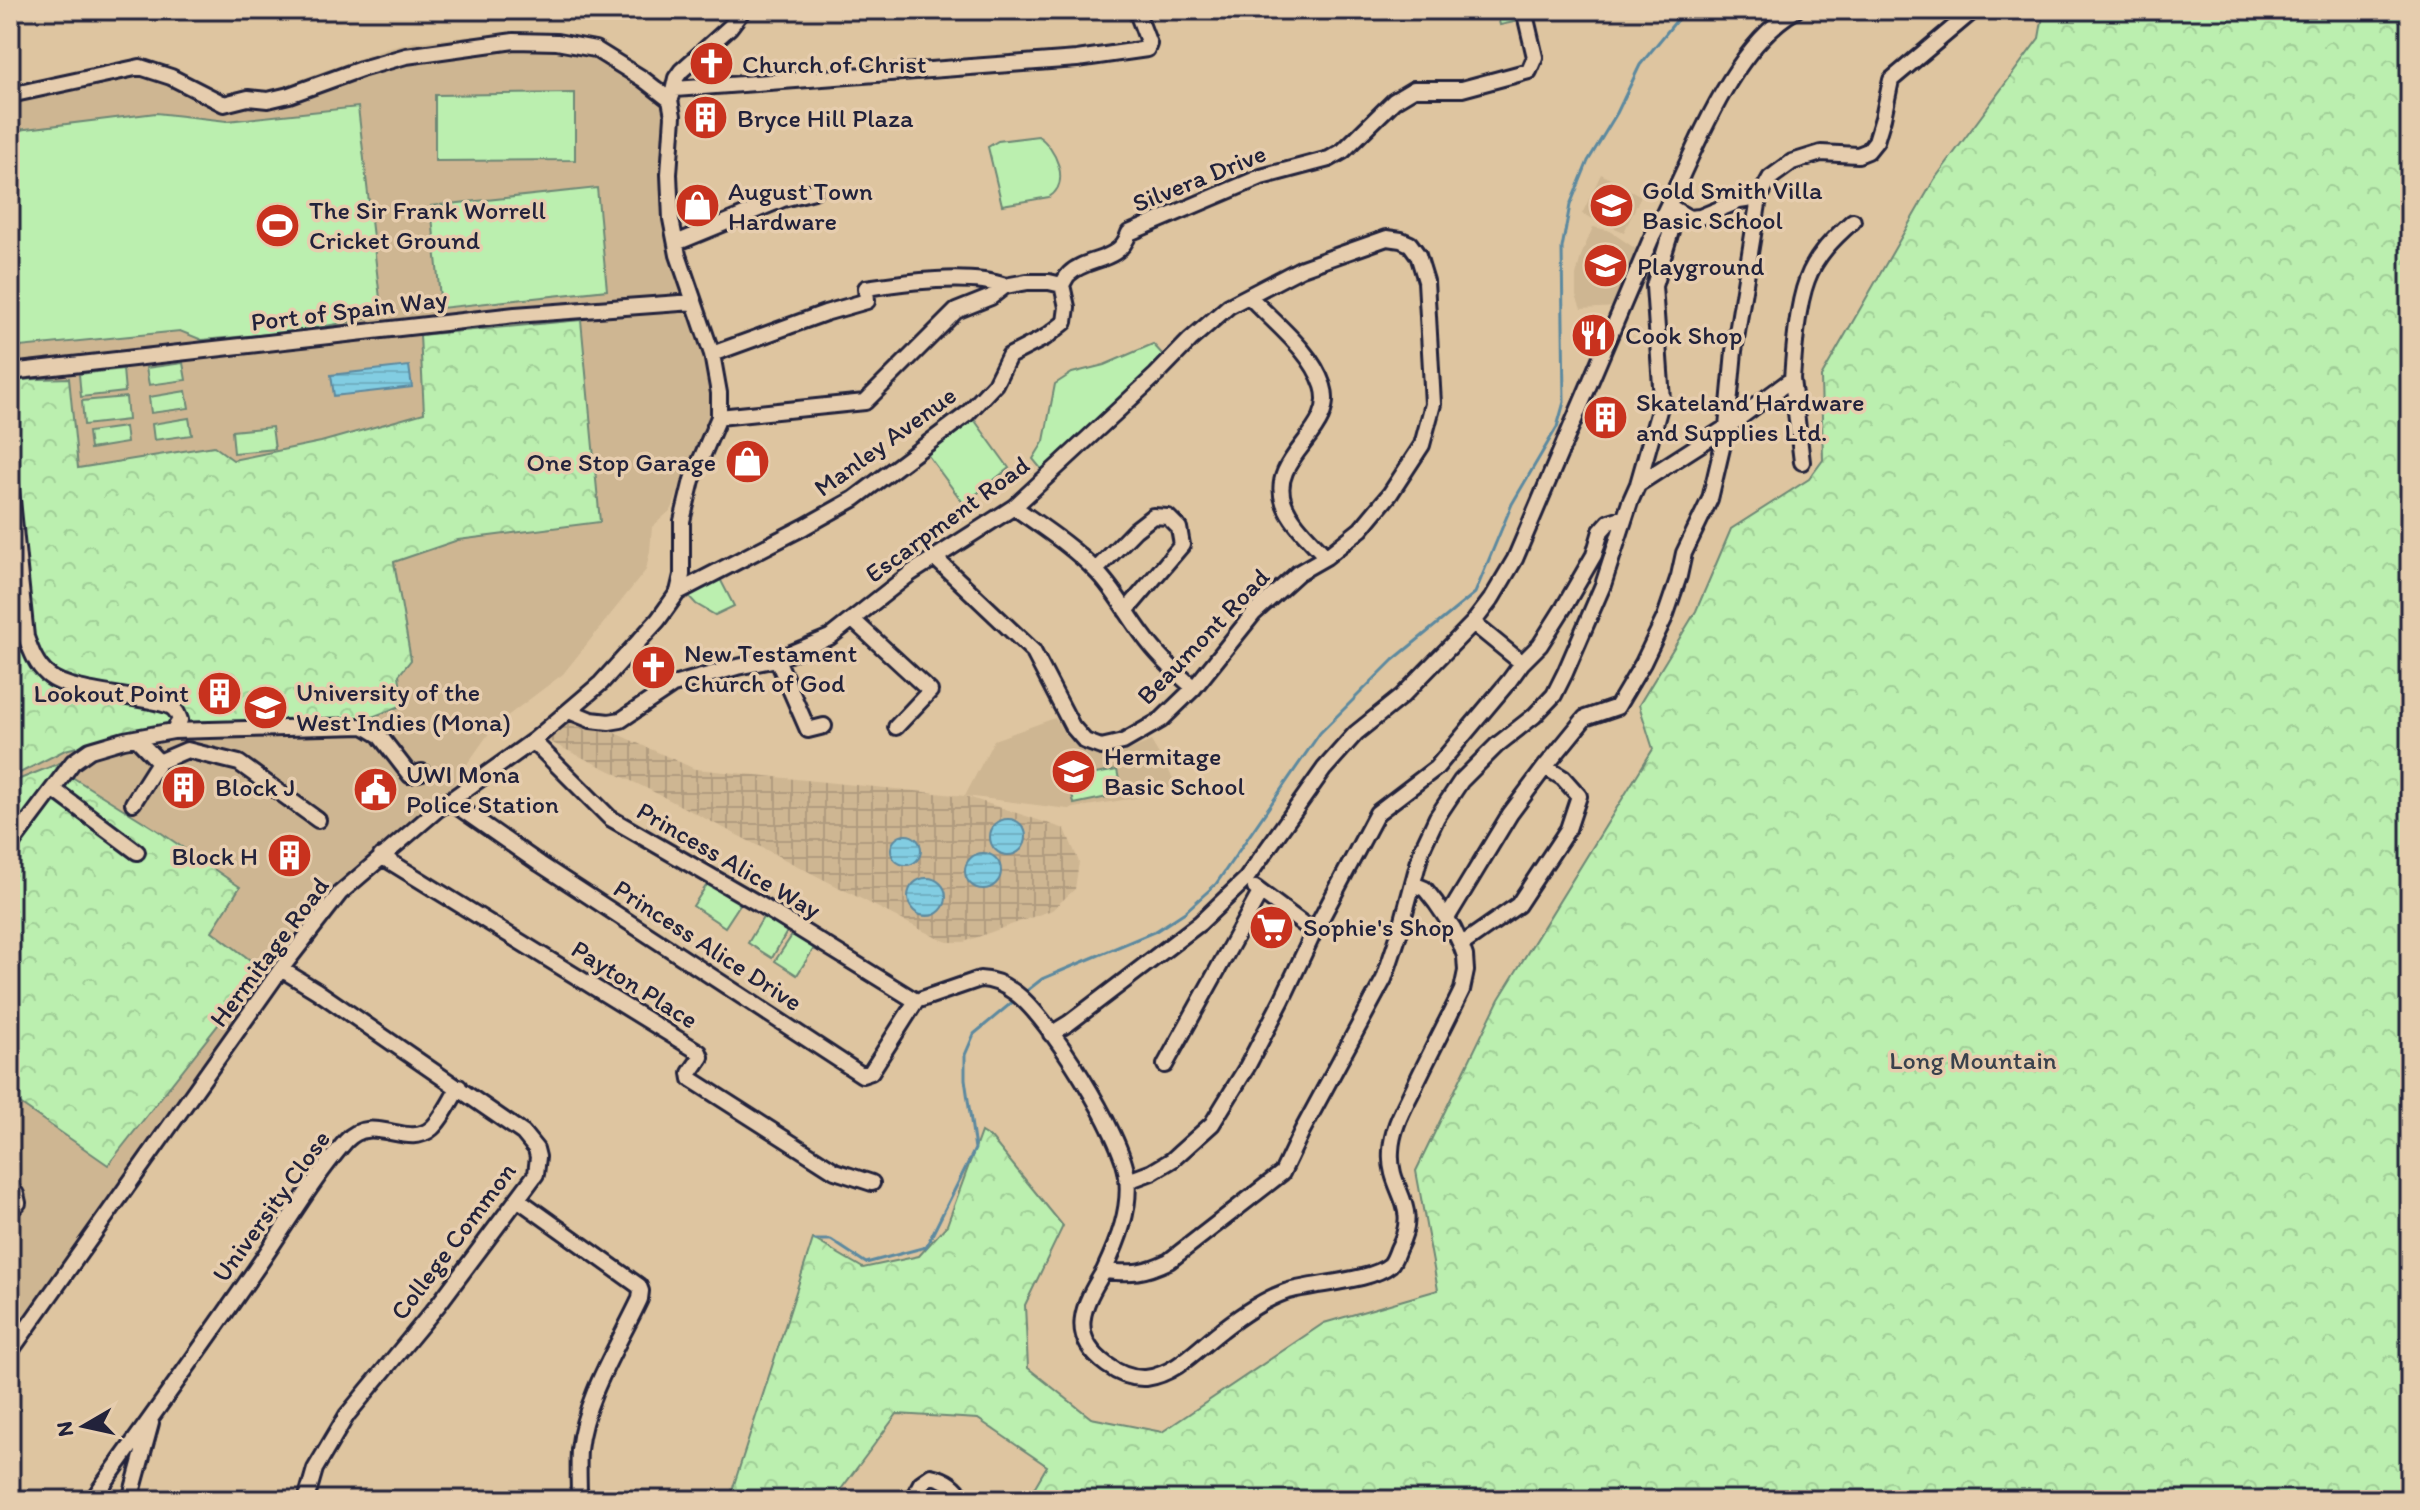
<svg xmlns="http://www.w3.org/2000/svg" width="2420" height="1510" font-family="Itim,sans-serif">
<defs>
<pattern id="industrial-grid" width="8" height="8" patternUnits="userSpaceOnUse" patternTransform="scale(2)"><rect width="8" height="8" fill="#ceb692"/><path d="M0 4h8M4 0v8" fill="none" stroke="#b19c7f"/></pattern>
<pattern id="forest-crowns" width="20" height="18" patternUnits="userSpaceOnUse" patternTransform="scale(2)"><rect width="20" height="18" fill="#bbefaf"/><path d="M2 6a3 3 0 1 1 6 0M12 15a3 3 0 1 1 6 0" fill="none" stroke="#a0cd97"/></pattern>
<pattern id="water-rules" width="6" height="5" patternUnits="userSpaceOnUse" patternTransform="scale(2)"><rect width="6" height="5" fill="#82cde2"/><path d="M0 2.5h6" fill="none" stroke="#70b0c3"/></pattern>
</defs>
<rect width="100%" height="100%" fill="#dec5a0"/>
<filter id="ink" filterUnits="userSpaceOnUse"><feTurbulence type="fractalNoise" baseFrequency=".0125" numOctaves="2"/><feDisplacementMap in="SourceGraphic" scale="16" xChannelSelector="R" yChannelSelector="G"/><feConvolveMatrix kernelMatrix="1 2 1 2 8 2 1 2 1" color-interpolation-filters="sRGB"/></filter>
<g filter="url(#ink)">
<path fill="#ceb692" d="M516,34L633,67L663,85L678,111L674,180L681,237L718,349L711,424L690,460L672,509L652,527L650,551L646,570L563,674L494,726L432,814L376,853L10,1344V91L123,65L236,102L386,49L414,42L473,36Z
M1601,174L1641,196L1624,232L1582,214Z
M1593,227L1608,230L1639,251L1616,307L1581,309L1576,296V276L1581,256Z
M1055,718L1067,737L1091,754L1116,756L1151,741L1177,785L1135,798L1068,809L965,796L994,740Z"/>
<path fill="url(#industrial-grid)" d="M577,716L695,769L965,796L1065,829L1079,862L1075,889L1052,910L964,942H948L937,938L650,790L548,741Z"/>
<path fill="#bbefaf" stroke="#6e8875" stroke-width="2" d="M1496,10H1517L1519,21L1500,25Z
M575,93V160L435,161V95Z
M358,107L382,316L292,332L202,340L180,331L10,348V131L156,113L227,121Z
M1038,136C1055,147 1072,183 1049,197L1002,205L988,147L998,141Z
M597,188L607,290L441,308L431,206Z
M1153,344L1164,356L1042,470L1033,459L1044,441L1055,384L1072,373L1104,365Z
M183,363L186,380L149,385L146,368Z
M123,369L125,392L81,397L79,374Z
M186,391L189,408L151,413L149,397Z
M126,397L128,420L84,425L82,401Z
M189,418L192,435L154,440L152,424Z
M973,418L1009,468L964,504L927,454Z
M125,427L127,443L90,449L88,432Z
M272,427L275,449L234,453L232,431Z
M716,571L734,606L715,615L696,604L684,591Z
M1117,770L1122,794L1074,804L1069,779Z
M710,880L742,901L725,927L693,906Z
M765,914L789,928L772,958L748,943Z
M795,931L816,945L797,975L775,961Z"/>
<path fill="url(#forest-crowns)" stroke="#6e8875" stroke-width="2" d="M2044,10H2410V1500H1027L1047,1466L978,1419L897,1414L833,1500H729L813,1239L863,1268L919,1256L947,1225L981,1132L992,1139L1063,1226L1025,1305L1028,1368L1091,1418L1162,1432L1324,1323L1438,1290L1416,1171L1499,999L1653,749L1639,705L1696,611L1731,529L1809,479L1823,460L1821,377L1934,180L2039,38Z
M581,320L600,522L458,540L394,562L411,660L399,675L403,705L367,719L167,725L65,750L10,778V650L31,606L10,435V380L69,378L78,468L214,446L233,460L321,442L424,413L420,335Z
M72,758L10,839V783Z
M72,777L157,830L240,887L212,931L262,969L108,1165L10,1097V862Z"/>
<path fill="url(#water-rules)" stroke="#5c899f" stroke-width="2" d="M409,366L412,387L334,396L331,375Z
M990 837a18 18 0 1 1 36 0a18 18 0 1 1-36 0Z
M891 850a15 15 0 1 1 30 0a15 15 0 1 1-30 0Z
M965 871a18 18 0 1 1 36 0a18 18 0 1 1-36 0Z
M908 897a19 19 0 1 1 38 0a19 19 0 1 1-38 0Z"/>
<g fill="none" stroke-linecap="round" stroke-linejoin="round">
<path stroke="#5c899f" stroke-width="3" d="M1024,993L1042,979L1156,931L1185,912L1216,884L1320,733L1393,660L1475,593L1512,504L1557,427L1564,402L1562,248L1570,205L1588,161L1617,113L1640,65L1685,10
M815,1240H831L866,1263L926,1247L975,1149L965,1079V1055L974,1034L1015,1000"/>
<defs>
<path id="minor" d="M675,89L1077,59L1147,49L1149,44L1136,10
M10,95L140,67L171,77L224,104L248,98L268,100L289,95L361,69L406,56L514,41L557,42L595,49L643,79L670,100
M672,96L676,78L681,71L730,27L743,10
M1759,198L1770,178L1792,162L1821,153L1858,155L1868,151L1876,141L1883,118L1891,80L1974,10
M676,243L783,199L814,191
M1249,296C1274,323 1311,350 1323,386C1338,432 1267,457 1284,503C1291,523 1312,541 1326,557
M712,354L825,313L867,301L866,288C904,282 969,273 1005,286
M10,372L515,315L694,302
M1792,379L1802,462
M719,417L865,402L956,311L991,297L1005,286L1027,282H1049L1062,285C1063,283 1067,275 1069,274C1087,256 1119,264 1129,233L1261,177L1329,159L1343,151L1394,101L1414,89H1462L1529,71L1535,57L1524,10
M10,480L26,637C31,651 36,665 48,675C66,691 124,695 151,701C158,703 169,704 174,709C178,713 178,715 180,720L173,731
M1638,484L1727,427L1734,351L1759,198L1739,201L1700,217L1689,218L1669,206
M1014,507C1042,527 1072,546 1096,571C1115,590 1127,614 1143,635C1157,655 1175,672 1194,688
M1096,570L1135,530L1153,516L1168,517L1179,528L1182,545L1126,611
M678,592L804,527L854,499L967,414L995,384L1009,356L1046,337L1065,322L1067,307L1062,285
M853,620L930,691L896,727
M1473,623L1522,663
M777,659L808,730L824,726
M569,711L591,720L609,722L621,720L673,685L737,667L777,659L830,637L911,573L1014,507L1156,375L1190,340L1229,306L1302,268L1387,238L1401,240L1410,244L1418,255L1426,281L1433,404L1422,445L1390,494L1361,529L1326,557L1298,573L1254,613L1194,688L1161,720L1123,742L1101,747L1085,741L1072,726L1033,651L935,558
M136,738L159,762
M533,741L610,818L759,904L916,1001
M53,789L137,852
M451,802L540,864L862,1075L871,1072L916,1001
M133,803L159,762L187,750L239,763L318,820
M10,846L73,762L90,750L124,740L173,731L364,726L379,735L410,775L422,772
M381,856L699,1052L701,1057L690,1073L691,1079L835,1171L872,1183
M1255,888L1314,932
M1447,918L1510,814L1545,767L1585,718L1617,707L1643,663L1665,617L1679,576L1684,553L1710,499L1727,427L1792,379C1794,351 1797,306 1807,280C1816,255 1834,238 1853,221
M1461,945L1518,905L1568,829L1579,796L1563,778L1545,767
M281,969L317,991L523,1133L536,1149L538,1157L536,1174L438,1305L347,1415L315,1469L306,1500
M916,1001L980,979C993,979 1003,984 1014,992C1048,1015 1123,1136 1127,1177C1131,1210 1118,1241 1104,1271C1132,1274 1144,1273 1169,1261L1282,1173L1302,1131L1384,979L1400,931L1422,849L1437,817L1461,781L1497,745L1534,716L1554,695L1565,673L1603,585L1630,502L1638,484L1662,400L1654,286L1671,231L1669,206
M1051,1034L1069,1023L1200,923L1246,879L1324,769L1356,733L1402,696L1473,623L1492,598L1515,559L1651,239C1689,170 1725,51 1796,10
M1165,1065L1260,893
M1128,1181L1152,1172L1172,1160L1212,1124L1247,1067L1282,1000L1314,932L1377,813L1436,768L1509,681L1522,663L1540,645L1564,607L1594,555L1601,531L1609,522L1625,517
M10,1190L16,1194L18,1203L14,1207H10
M519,1200L639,1286L641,1291L640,1299C619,1344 584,1399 579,1450C578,1466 579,1483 579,1500
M1104,1271C1083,1305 1067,1336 1107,1365C1119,1374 1131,1379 1146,1378C1177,1374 1199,1347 1222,1330C1240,1316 1263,1300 1285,1292C1311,1283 1370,1282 1390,1265C1394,1261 1396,1254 1398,1249C1422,1203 1388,1193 1391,1151C1392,1126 1406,1105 1416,1083C1431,1052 1447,1021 1462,990L1466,971L1465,956L1461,945L1453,928L1436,903L1425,889L1413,884
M10,1352L281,969L340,893L438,809L533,741L601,683L658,620L678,592L682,575V521L692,480L719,417V393L712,354L678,255L671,219L669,174L673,116L670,100
M92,1500C146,1425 199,1351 251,1276C283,1231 310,1182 346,1141C372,1112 408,1150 432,1128C443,1118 451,1100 459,1087
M130,1500L151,1423
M912,1500L921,1483L931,1476C946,1479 957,1487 964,1500"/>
</defs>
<use href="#minor" stroke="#22223b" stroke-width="20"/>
<use href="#minor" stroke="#e6cdae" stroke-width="14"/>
</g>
</g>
<defs>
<symbol id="church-disc" viewBox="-11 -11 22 22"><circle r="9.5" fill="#c8321e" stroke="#e6cdae"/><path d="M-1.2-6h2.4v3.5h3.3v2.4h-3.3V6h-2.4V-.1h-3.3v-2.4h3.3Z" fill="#fff"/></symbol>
<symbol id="building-disc" viewBox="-11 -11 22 22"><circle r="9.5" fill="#c8321e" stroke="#e6cdae"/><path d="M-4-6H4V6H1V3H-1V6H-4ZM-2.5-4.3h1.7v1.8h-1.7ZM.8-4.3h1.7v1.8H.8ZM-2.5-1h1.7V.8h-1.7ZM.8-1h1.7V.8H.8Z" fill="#fff"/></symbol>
<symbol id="school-disc" viewBox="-11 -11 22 22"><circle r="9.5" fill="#c8321e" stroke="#e6cdae"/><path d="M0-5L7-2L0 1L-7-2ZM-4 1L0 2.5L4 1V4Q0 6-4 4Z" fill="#fff"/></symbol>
<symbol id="shop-disc" viewBox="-11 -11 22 22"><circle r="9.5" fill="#c8321e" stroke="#e6cdae"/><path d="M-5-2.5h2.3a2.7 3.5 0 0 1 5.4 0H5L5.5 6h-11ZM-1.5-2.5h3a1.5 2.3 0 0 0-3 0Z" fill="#fff"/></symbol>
<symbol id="stadium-disc" viewBox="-11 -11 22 22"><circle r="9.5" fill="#c8321e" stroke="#e6cdae"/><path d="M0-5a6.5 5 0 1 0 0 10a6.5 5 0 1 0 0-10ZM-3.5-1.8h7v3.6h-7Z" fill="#fff"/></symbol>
<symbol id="restaurant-disc" viewBox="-11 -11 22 22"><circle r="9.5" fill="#c8321e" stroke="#e6cdae"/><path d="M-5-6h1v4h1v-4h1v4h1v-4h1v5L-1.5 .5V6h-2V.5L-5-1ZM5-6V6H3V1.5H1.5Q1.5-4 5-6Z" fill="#fff"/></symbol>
<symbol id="university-disc" viewBox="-11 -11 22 22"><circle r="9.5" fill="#c8321e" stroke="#e6cdae"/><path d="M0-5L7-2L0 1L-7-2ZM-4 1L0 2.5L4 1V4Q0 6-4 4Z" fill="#fff"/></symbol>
<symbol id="civic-disc" viewBox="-11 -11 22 22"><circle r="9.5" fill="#c8321e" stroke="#e6cdae"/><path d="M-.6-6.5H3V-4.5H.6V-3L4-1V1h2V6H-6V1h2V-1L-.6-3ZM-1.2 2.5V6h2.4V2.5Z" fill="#fff"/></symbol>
<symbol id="supermarket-disc" viewBox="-11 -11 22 22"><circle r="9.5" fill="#c8321e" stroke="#e6cdae"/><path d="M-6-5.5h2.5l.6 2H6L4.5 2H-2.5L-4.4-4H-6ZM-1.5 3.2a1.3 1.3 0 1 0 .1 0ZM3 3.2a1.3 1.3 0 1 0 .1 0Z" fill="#fff"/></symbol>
</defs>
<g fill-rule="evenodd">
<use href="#church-disc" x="686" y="38" width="51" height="51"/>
<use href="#building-disc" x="680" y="92" width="51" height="51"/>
<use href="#school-disc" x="1586" y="180" width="51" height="51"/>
<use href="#shop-disc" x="672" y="180" width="51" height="51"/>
<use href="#stadium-disc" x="252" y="200" width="51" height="51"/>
<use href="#school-disc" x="1580" y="240" width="51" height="51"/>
<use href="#restaurant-disc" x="1568" y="310" width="51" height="51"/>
<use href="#building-disc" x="1580" y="392" width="51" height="51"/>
<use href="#shop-disc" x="722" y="436" width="51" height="51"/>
<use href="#church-disc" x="628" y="642" width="51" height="51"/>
<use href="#building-disc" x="194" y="668" width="51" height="51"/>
<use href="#university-disc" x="240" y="682" width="51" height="51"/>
<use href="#school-disc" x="1048" y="746" width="51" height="51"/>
<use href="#building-disc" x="158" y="762" width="51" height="51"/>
<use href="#civic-disc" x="350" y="764" width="51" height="51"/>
<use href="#building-disc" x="264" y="830" width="51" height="51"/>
<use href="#supermarket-disc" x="1246" y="902" width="51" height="51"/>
</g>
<g text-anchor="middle" stroke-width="7" stroke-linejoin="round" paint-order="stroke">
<g font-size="26" fill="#22223b" stroke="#e6cdae" text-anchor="start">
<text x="742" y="73">Church of Christ</text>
<text x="737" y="127">Bryce Hill Plaza</text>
<text x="1642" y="199">Gold Smith Villa<tspan x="1642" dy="30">Basic School</tspan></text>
<text x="728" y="200">August Town<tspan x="728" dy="30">Hardware</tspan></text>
<text x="309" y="219">The Sir Frank Worrell<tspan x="309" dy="30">Cricket Ground</tspan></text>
<text x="1637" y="275">Playground</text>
<text x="1625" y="344">Cook Shop</text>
<text x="1636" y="411">Skateland Hardware<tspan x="1636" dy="30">and Supplies Ltd.</tspan></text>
<text x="716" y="471" text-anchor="end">One Stop Garage</text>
<text x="684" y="662">New Testament<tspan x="684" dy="30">Church of God</tspan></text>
<text x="296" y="701">University of the<tspan x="296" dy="30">West Indies (Mona)</tspan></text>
<text x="189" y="702" text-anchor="end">Lookout Point</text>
<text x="1104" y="765">Hermitage<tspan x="1104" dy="30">Basic School</tspan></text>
<text x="406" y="783">UWI Mona<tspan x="406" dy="30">Police Station</tspan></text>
<text x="215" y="796">Block J</text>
<text x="258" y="865" text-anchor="end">Block H</text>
<text x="1303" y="936">Sophie's Shop</text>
</g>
<g font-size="26" fill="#22223b" stroke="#e6cdae">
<text transform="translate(1199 178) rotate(-22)" y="9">Silvera Drive</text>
<text transform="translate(349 310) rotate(-7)" y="9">Port of Spain Way</text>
<text transform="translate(885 441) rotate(-36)" y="9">Manley Avenue</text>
<text transform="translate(947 519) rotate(-36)" y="9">Escarpment Road</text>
<text transform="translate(1203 636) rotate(-46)" y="9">Beaumont Road</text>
<text transform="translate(729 860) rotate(30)" y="9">Princess Alice Way</text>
<text transform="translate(708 945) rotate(33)" y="9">Princess Alice Drive</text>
<text transform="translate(269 952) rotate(-53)" y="9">Hermitage Road</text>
<text transform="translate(635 984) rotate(32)" y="9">Payton Place</text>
<text transform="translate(271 1206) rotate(-54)" y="9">University Close</text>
<text transform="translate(453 1241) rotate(-53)" y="9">College Common</text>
</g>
<g font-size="26" fill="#39414c" stroke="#e6cdae">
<text x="1973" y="1069">Long Mountain</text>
</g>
</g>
<rect width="2420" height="1510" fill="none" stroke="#e6cdae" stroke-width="40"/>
<rect x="20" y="20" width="2380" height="1470" fill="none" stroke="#22223b" stroke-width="3" filter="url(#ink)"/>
<g transform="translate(84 1426) rotate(261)" stroke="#e6cdae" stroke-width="6" paint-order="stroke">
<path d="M0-6L14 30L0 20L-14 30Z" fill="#22223b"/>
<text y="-12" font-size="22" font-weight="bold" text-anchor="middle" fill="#22223b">N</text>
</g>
</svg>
